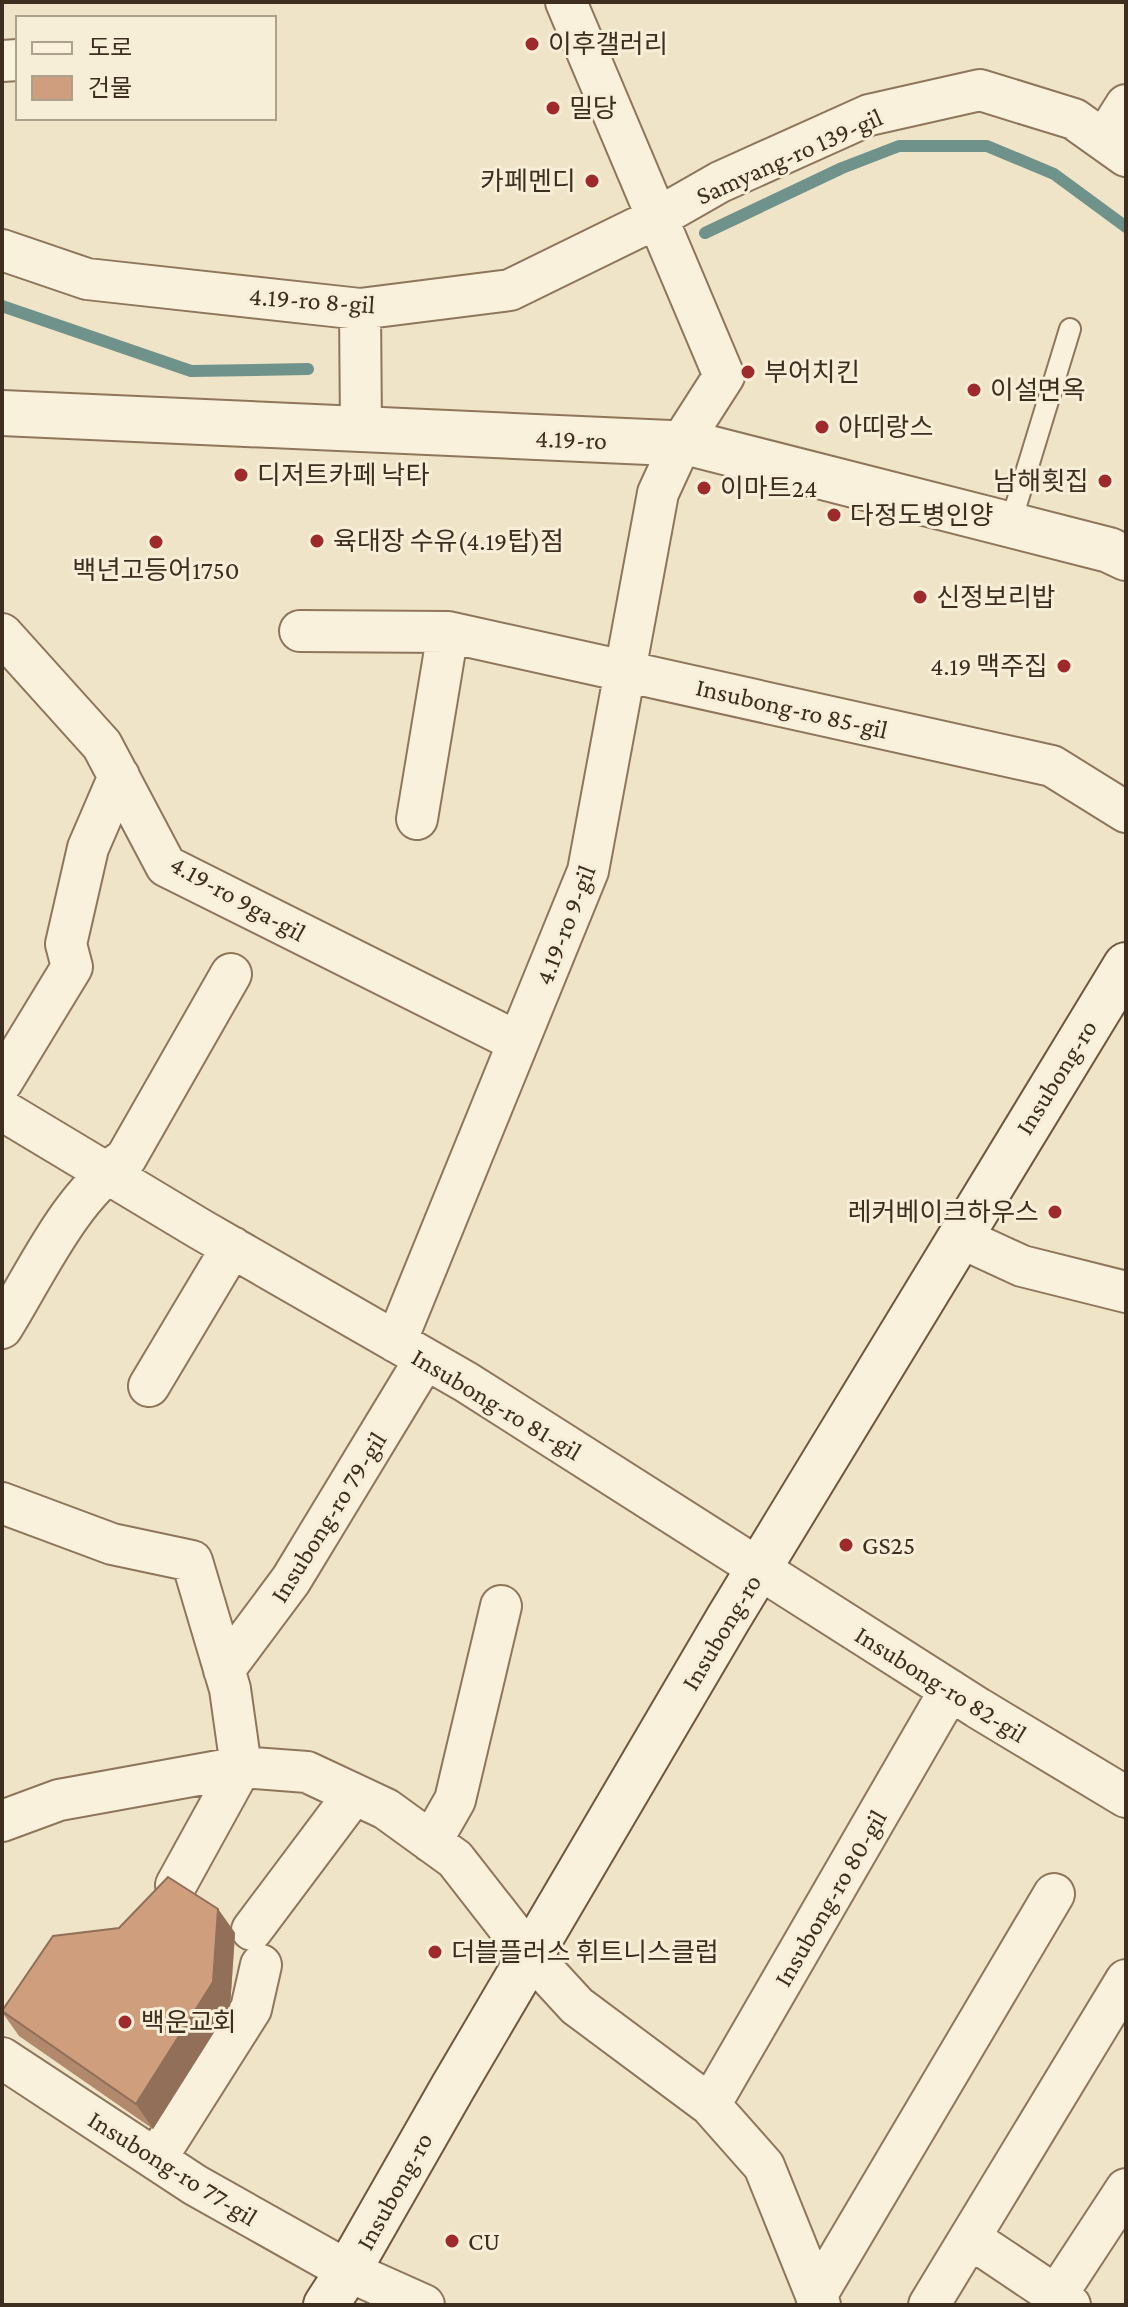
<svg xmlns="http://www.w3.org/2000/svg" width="1128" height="2307" font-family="'Crimson Pro','Noto Sans KR',serif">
<rect width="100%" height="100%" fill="#f0e4c8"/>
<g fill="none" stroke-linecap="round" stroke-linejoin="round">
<path stroke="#6f938a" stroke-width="12" d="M705,233L842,168L899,146H987L1054,174L1126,227
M2,306L191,371L308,369"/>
<defs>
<path id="service" d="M1010,525L1070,329"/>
<path id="minor" d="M2,61L18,60
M1104,140L1126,105
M2,250L87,279L360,309L510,290L657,218L720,182L869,115L980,90L1074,119L1126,156
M360,309L361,429
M300,631L448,632L1052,766L1126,812
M2,634L102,745L166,866L518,1042
M417,819L448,632
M2,1082L72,967L66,944L88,848L119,776
M2,1110L200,1229L466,1382L978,1708L1126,1797
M959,1237L1022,1266L1126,1292
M2,1328C38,1270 69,1198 126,1158L231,974
M396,1342L588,871L658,493L681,443L724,376L566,2
M149,1386L232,1247
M2,1503L112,1544L192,1561L230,1689L241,1767L176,1885
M224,1670L291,1580L425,1359
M2,1821L59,1800L241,1767L307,1772L386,1809L455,1859L530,1955L577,2006L710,2105L764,2166L820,2305
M431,1842L455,1800L501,1606
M252,1930L354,1794
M2,2058L195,2185L348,2271L424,2305
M710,2105L950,1690
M156,2159L251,2009L261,1965
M970,2238L1070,2305
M816,2296L1054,1894
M929,2305L1126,1980
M1050,2305L1126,2189"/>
<path id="tertiary" d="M2,413L693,444L1109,550L1126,558"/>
<path id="secondary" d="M326,2305L348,2271L453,2087L728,1619L1126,965"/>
</defs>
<use href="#service" stroke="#8d765c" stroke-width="24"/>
<use href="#minor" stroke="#8d765c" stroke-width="44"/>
<use href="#tertiary" stroke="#8d765c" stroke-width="48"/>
<use href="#secondary" stroke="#6f573f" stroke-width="48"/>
<use href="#service" stroke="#faf1dc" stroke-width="20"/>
<use href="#minor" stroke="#faf1dc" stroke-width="40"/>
<use href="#tertiary" stroke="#faf1dc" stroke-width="44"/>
<use href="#secondary" stroke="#faf1dc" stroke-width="44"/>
</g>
<path fill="#b2896c" d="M218,1909L235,1933L230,2007L153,2129L19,2036L2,2012L119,1928Z"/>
<path fill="#916f58" d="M218,1909L235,1933L230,2007L153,2129L136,2104Z"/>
<path fill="#cf9f7d" stroke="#916f58" stroke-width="2" d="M168,1877L218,1909L213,1982L136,2104L2,2011L53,1936L119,1928Z"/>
<g fill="#9e2a2b" stroke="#f7eed8" stroke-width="3">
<circle cx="532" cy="44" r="8"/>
<circle cx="553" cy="108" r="8"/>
<circle cx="592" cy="181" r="8"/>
<circle cx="748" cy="372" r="8"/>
<circle cx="974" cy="390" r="8"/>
<circle cx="822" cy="427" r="8"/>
<circle cx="241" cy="475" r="8"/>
<circle cx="1105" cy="481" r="8"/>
<circle cx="704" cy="488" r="8"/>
<circle cx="834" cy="515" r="8"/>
<circle cx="317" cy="541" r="8"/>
<circle cx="156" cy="542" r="8"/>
<circle cx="920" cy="597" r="8"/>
<circle cx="1064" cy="666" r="8"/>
<circle cx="1055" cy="1212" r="8"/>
<circle cx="846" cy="1545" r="8"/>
<circle cx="435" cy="1952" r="8"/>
<circle cx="125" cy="2022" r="8"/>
<circle cx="452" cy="2241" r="8"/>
</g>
<g text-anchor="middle" stroke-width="6" stroke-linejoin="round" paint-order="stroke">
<g font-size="26" fill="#3d2e20" stroke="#f7eed8" text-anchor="start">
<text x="548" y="53">이후갤러리</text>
<text x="569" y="117">밀당</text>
<text x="576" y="190" text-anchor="end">카페멘디</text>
<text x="764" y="381">부어치킨</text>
<text x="990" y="399">이설면옥</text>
<text x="838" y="436">아띠랑스</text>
<text x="257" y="484">디저트카페 낙타</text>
<text x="1089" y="490" text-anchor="end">남해횟집</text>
<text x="720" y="497">이마트24</text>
<text x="850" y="524">다정도병인양</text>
<text x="333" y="550">육대장 수유(4.19탑)점</text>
<text x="156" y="579" text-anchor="middle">백년고등어1750</text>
<text x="936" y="606">신정보리밥</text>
<text x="1048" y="675" text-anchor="end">4.19 맥주집</text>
<text x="1039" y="1221" text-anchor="end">레커베이크하우스</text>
<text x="862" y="1554">GS25</text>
<text x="451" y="1961">더블플러스 휘트니스클럽</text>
<text x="141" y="2031">백운교회</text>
<text x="468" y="2250">CU</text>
</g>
<g font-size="26" fill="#3d2e20" stroke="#f7eed8">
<text transform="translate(789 156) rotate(-24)" y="9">Samyang-ro 139-gil</text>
<text transform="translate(312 300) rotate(4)" y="9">4.19-ro 8-gil</text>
<text transform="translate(571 439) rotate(2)" y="9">4.19-ro</text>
<text transform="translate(792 708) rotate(13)" y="9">Insubong-ro 85-gil</text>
<text transform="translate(238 898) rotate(29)" y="9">4.19-ro 9ga-gil</text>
<text transform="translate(565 925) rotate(-69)" y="9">4.19-ro 9-gil</text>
<text transform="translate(1056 1077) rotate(-58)" y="9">Insubong-ro</text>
<text transform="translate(497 1404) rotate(31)" y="9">Insubong-ro 81-gil</text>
<text transform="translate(328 1517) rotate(-58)" y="9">Insubong-ro 79-gil</text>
<text transform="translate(721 1632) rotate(-59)" y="9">Insubong-ro</text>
<text transform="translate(941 1684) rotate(32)" y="9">Insubong-ro 82-gil</text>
<text transform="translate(830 1898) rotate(-60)" y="9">Insubong-ro 80-gil</text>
<text transform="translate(173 2168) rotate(32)" y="9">Insubong-ro 77-gil</text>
<text transform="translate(394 2191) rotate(-61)" y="9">Insubong-ro</text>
</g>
</g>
<rect width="1128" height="2307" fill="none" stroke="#3d2e20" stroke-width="8"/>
<rect x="16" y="16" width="260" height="104" fill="#f7eed8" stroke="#ada18e" stroke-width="2"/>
<rect x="32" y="42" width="40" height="12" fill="#faf1dc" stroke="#ada18e" stroke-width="2"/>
<text x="88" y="56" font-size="24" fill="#3d2e20">도로</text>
<rect x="32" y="76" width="40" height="24" fill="#cf9f7d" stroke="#ada18e" stroke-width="2"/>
<text x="88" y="96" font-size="24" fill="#3d2e20">건물</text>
</svg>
